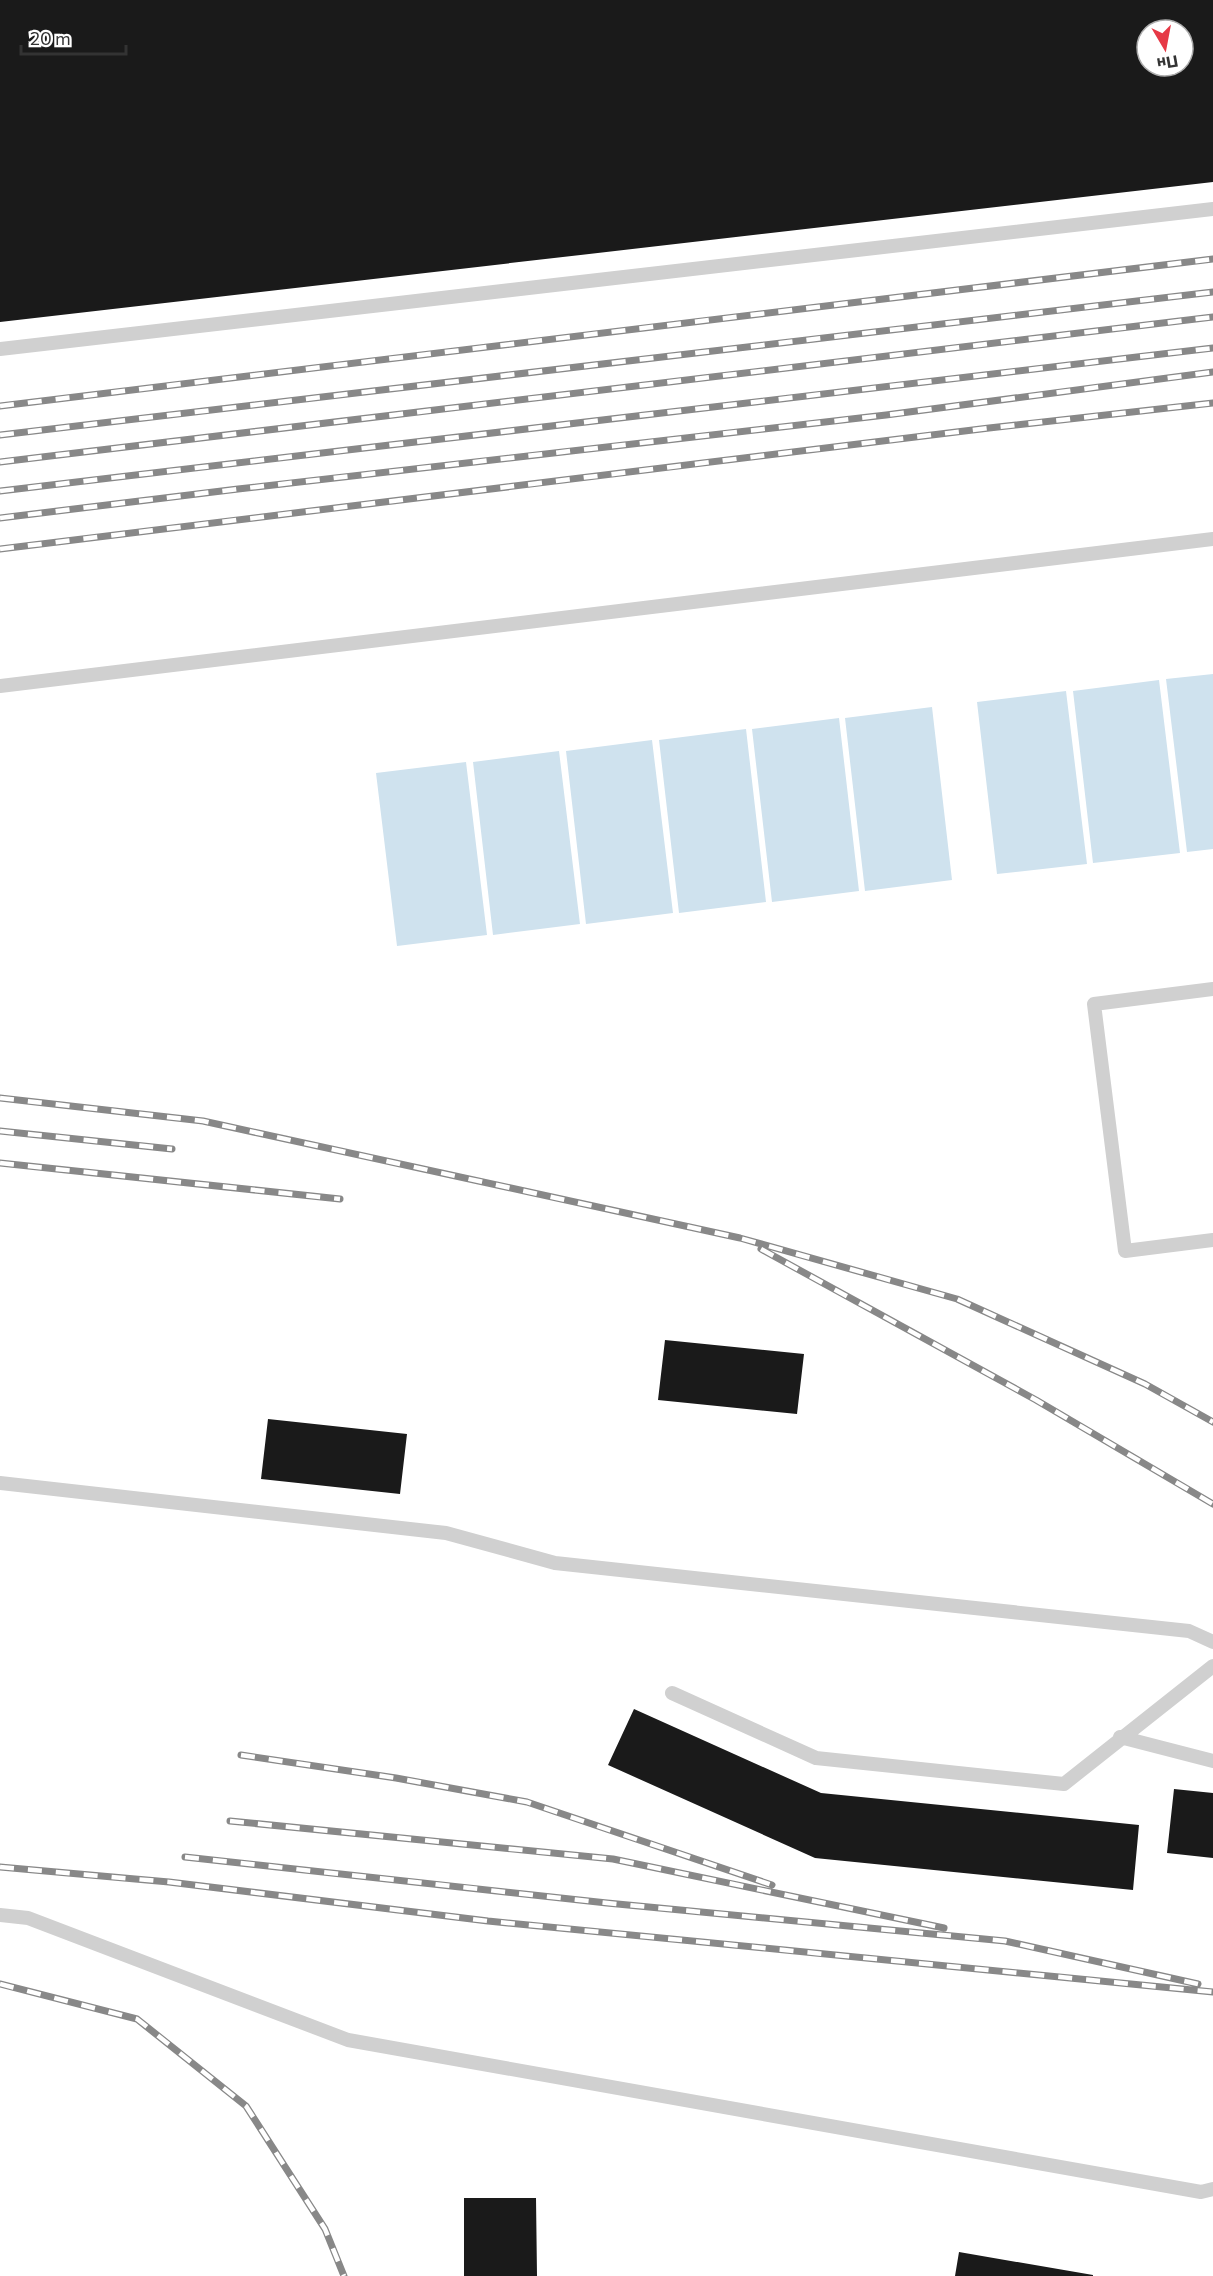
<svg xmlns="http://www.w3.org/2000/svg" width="1213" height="2276" font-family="Commissioner,sans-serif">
<rect width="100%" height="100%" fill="#fff"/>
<path fill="#cfe2ee" d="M1213,674V849L1187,852L1166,679Z
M1159,680L1180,853L1093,863L1073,691Z
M1066,691L1087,864L997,874L977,702Z
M932,707L952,880L865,891L845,718Z
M839,718L859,891L772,902L752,729Z
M746,729L766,902L679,913L659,740Z
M652,740L673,913L586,924L566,751Z
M559,751L580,924L493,935L473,762Z
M466,762L487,935L397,946L376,773Z"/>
<path fill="#1a1a1a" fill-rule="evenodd" d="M0,0H1213V182L0,322ZM1147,30H1183V66H1147Z
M665,1340L804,1354L797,1414L658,1400Z
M268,1419L407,1434L400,1494L261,1479Z
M634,1709L821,1793L1139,1825L1133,1890L815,1858L608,1765Z
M1174,1789L1213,1793V1858L1167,1853Z
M464,2198H536L537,2276H464Z
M959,2252L1093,2275V2276H955Z"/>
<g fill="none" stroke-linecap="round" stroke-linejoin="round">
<path stroke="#d0d0d0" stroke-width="14" d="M0,349L1213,209
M0,686L1213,539
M1213,989L1094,1004L1125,1251L1213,1240
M0,1483L446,1533L555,1563L1189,1631L1213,1642
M672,1693L816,1758L1064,1784L1213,1666
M1120,1737L1213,1761
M0,1915L28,1918L348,2040L1201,2192L1213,2189"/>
<defs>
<path id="rail" d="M0,406L1213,259
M0,435L1213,292
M0,462L1213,317
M0,491L1213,348
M0,518L238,489L886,415L1213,372
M0,549L989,428L1213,403
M0,1098L203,1121L740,1238L957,1299L1145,1384L1213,1422
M0,1131L172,1149
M0,1163L340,1199
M761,1249L1036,1400L1213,1504
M241,1755L396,1778L527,1802L772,1885
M230,1821L613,1859L944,1928
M185,1857L607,1903L1005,1941L1198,1984
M0,1867L169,1882L488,1921L1213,1992
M0,1984L137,2019L246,2106L325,2229L344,2276"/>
</defs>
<use href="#rail" stroke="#888" stroke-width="7"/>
<use href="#rail" stroke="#fff" stroke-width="4.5" stroke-dasharray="14" stroke-linecap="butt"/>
</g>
<g transform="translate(1165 48) rotate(170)"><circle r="28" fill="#ffffff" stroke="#adadad" stroke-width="1.5"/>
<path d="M0-4.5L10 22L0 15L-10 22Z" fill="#e63946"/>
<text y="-9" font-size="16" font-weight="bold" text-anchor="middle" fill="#333333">Пн</text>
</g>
<path d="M21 45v9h105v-9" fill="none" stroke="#333333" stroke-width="3"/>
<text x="30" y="45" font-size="18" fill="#333333" stroke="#ffffff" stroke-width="4.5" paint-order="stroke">20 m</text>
</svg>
